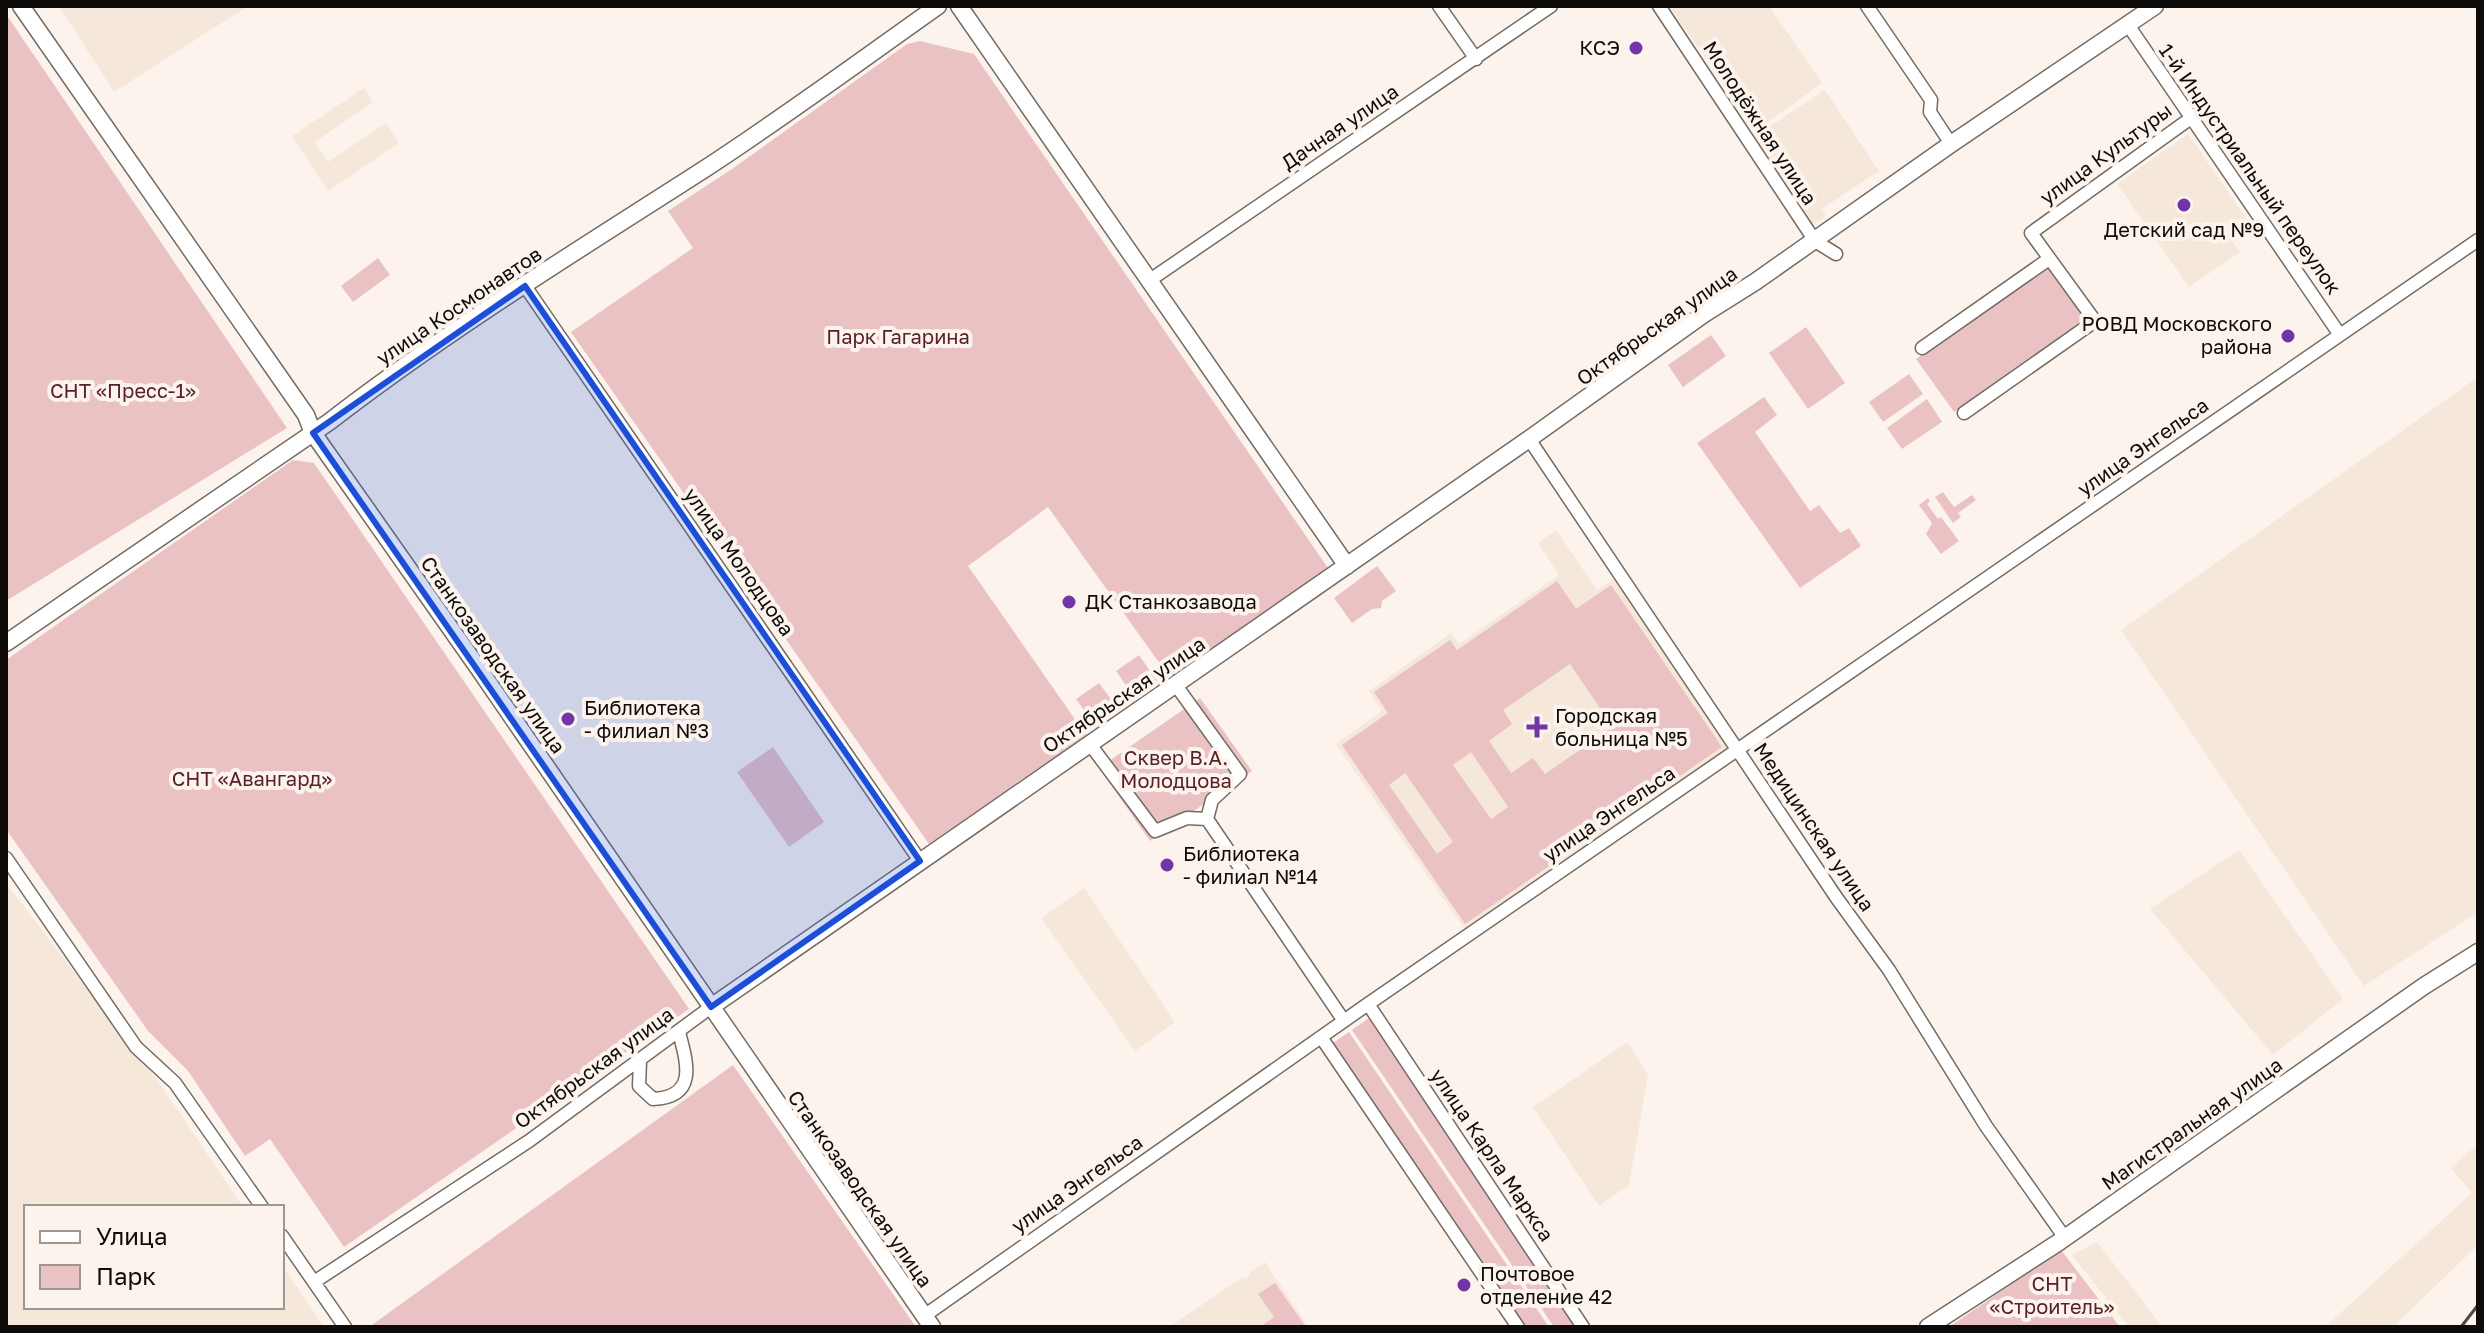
<svg xmlns="http://www.w3.org/2000/svg" width="2484" height="1333" font-family="'Golos Text',sans-serif">
<rect width="100%" height="100%" fill="#fcf4ec"/>
<path fill="#f5e7da" d="M59,6H248L114,92Z
M1669,6H1769L1822,83L1757,130Z
M364,88L373,102L315,142L328,162L386,123L399,143L328,191L292,136Z
M1825,90L1879,171L1822,209L1826,216L1809,227L1751,139Z
M2188,134L2251,225L2231,239L2240,252L2189,287L2117,184Z
M2478,377V912L2364,986L2121,630Z
M1556,530L1597,590L1614,579L1727,748L1465,930L1336,744L1382,711L1369,691L1451,633L1459,644L1559,575L1538,543Z
M2239,850L2343,999L2273,1055L2150,909Z
M6,883L160,1084L243,1207H26V1307H282V1265L324,1327H6Z
M1084,888L1175,1022L1135,1051L1041,918Z
M1626,1043L1630,1045L1648,1075L1629,1185L1599,1206L1533,1107Z
M2478,1144V1245L2393,1327H2325L2472,1193L2451,1168Z
M2097,1242L2142,1300L2162,1327H2129L2072,1255Z
M1265,1262L1308,1327H1169L1243,1277L1245,1279L1250,1275L1249,1273Z"/>
<path fill="#eac2c4" fill-rule="evenodd" d="M6,14L287,428L6,601Z
M920,41L974,54L1328,568L1170,678L1048,507L968,566L1086,735L929,844L571,332L693,248L668,211L732,169L907,44Z
M378,258L390,275L353,302L341,286Z
M2048,267L2086,320L1954,412L1916,359Z
M1806,327L1845,383L1808,409L1769,353Z
M1711,335L1726,356L1683,387L1668,365Z
M1909,374L1923,394L1883,422L1869,402Z
M1764,397L1777,415L1755,432L1810,511L1819,505L1840,533L1849,528L1861,546L1800,588L1697,443Z
M1927,399L1942,422L1902,449L1887,428Z
M293,460L314,463L689,1009L344,1247L270,1139L245,1156L188,1071L148,1031L6,829V660Z
M1943,492L1954,507L1972,495L1976,500L1958,513L1961,517L1953,523L1935,497Z
M1928,498L1930,501L1927,504L1938,519L1941,517L1959,541L1941,554L1926,534L1932,523L1919,505Z
M1377,566L1396,591L1382,601L1381,608L1372,609L1352,623L1334,598Z
M1557,581L1576,609L1611,585L1722,747L1465,924L1342,745L1388,713L1374,692L1450,640L1457,650ZM1570,664L1613,727L1545,774L1533,758L1511,773L1489,741L1512,724L1503,710ZM1471,752L1508,807L1491,819L1453,765ZM1405,773L1453,842L1437,854L1389,785Z
M1139,655L1157,681L1134,697L1116,671Z
M1099,683L1118,709L1095,725L1076,699Z
M1200,698L1252,771L1150,841L1099,768Z
M773,747L824,822L789,847L737,772Z
M1369,1018L1579,1327H1554L1352,1030Z
M1349,1032L1549,1327H1521L1330,1045Z
M733,1065L916,1327H369Z
M2061,1250L2120,1327H1949Z
M1275,1283L1306,1327H1260L1274,1317L1258,1294Z"/>
<g fill="none" stroke-linecap="round" stroke-linejoin="round">
<defs>
<path id="street" d="M1439,6L1476,59
M1659,6L1815,241L1836,254
M1867,6L1931,100L1930,112L1951,144
M2128,25L2340,335
M1150,280L1551,6
M525,286L920,861
M1922,348L2049,259
M1964,413L2095,321L2031,233L2191,118
M1529,439L1836,897L1889,970L1986,1126L2065,1238
M1089,743L1155,831L1187,818L1207,819L1212,800L1240,774L1175,684
M1207,819L1344,1021
M6,858L136,1047L175,1083L262,1207
M1368,1004L1583,1327
M1321,1037L1518,1327
M640,1061L639,1086L653,1099C698,1097 687,1063 679,1032
M282,1236L345,1327
M314,1282L529,1141L711,1007
M924,1316L1368,1004L2478,240"/>
<path id="secondary" d="M21,6L306,415L313,433L479,669L932,1327
M959,6L1347,566
M6,643L329,422C448,330 577,251 703,170C783,118 860,61 938,6
M711,1007L1529,439L1704,314L1755,282L1951,144L2155,6
M1928,1327L2059,1242L2424,986L2478,952"/>
</defs>
<use href="#street" stroke="#736c65" stroke-width="15"/>
<use href="#secondary" stroke="#736c65" stroke-width="19"/>
<use href="#street" stroke="#fff" stroke-width="12"/>
<use href="#secondary" stroke="#fff" stroke-width="16"/>
<path stroke="#4c4744" stroke-width="3" d="M2461,1327L2478,1305"/>
</g>
<path fill="#1d4ed8" fill-opacity="0.2" stroke="#1d4ed8" stroke-width="6" stroke-linejoin="round" d="M525,286L920,861L711,1007L313,433Z"/>
<g fill="#7234a9" stroke="#fcf4ec" stroke-width="3">
<circle cx="1636" cy="48" r="8"/>
<circle cx="2184" cy="205" r="8"/>
<circle cx="2288" cy="336" r="8"/>
<circle cx="1069" cy="602" r="8"/>
<circle cx="568" cy="719" r="8"/>
<path d="M1533 715h8v8h8v8h-8v8h-8v-8h-8v-8h8z"/>
<circle cx="1167" cy="865" r="8"/>
<circle cx="1464" cy="1285" r="8"/>
</g>
<g text-anchor="middle" stroke-width="8" stroke-linejoin="round" paint-order="stroke">
<g font-size="20" fill="#0e0b09" stroke="#fcf4ec" text-anchor="start">
<text x="1620" y="55" text-anchor="end">КСЭ</text>
<text x="2184" y="237" text-anchor="middle">Детский сад №9</text>
<text x="2272" y="331" text-anchor="end">РОВД Московского<tspan x="2272" dy="23">района</tspan></text>
<text x="1085" y="609">ДК Станкозавода</text>
<text x="584" y="715">Библиотека<tspan x="584" dy="23">- филиал №3</tspan></text>
<text x="1555" y="723">Городская<tspan x="1555" dy="23">больница №5</tspan></text>
<text x="1183" y="861">Библиотека<tspan x="1183" dy="23">- филиал №14</tspan></text>
<text x="1480" y="1281">Почтовое<tspan x="1480" dy="23">отделение 42</tspan></text>
</g>
<g font-size="20" fill="#0e0b09" stroke="#fcf4ec">
<text transform="translate(1760 123) rotate(57)" y="7">Молодёжная улица</text>
<text transform="translate(1340 127) rotate(-34)" y="7">Дачная улица</text>
<text transform="translate(2106 154) rotate(-36)" y="7">улица Культуры</text>
<text transform="translate(2250 169) rotate(55)" y="7">1-й Индустриальный переулок</text>
<text transform="translate(459 306) rotate(-34)" y="7">улица Космонавтов</text>
<text transform="translate(1657 326) rotate(-35)" y="7">Октябрьская улица</text>
<text transform="translate(2143 447) rotate(-35)" y="7">улица Энгельса</text>
<text transform="translate(739 562) rotate(55)" y="7">улица Молодцова</text>
<text transform="translate(493 655) rotate(55)" y="7">Станкозаводская улица</text>
<text transform="translate(1124 695) rotate(-34)" y="7">Октябрьская улица</text>
<text transform="translate(1609 814) rotate(-34)" y="7">улица Энгельса</text>
<text transform="translate(1814 827) rotate(56)" y="7">Медицинская улица</text>
<text transform="translate(594 1068) rotate(-36)" y="7">Октябрьская улица</text>
<text transform="translate(2192 1124) rotate(-35)" y="7">Магистральная улица</text>
<text transform="translate(1492 1155) rotate(56)" y="7">улица Карла Маркса</text>
<text transform="translate(1077 1184) rotate(-35)" y="7">улица Энгельса</text>
<text transform="translate(860 1189) rotate(55)" y="7">Станкозаводская улица</text>
</g>
<g font-size="20" fill="#582027" stroke="#fcf4ec">
<text x="898" y="344">Парк Гагарина</text>
<text x="123" y="398">СНТ «Пресс-1»</text>
<text x="1176" y="765">Сквер В.А.<tspan x="1176" dy="23">Молодцова</tspan></text>
<text x="252" y="786">СНТ «Авангард»</text>
<text x="2052" y="1291">СНТ<tspan x="2052" dy="23">«Строитель»</tspan></text>
</g>
</g>
<rect width="2484" height="1333" fill="none" stroke="#0e0b09" stroke-width="16"/>
<rect x="24" y="1205" width="260" height="104" fill="#fcf4ec" stroke="#9d9791" stroke-width="2"/>
<rect x="40" y="1231" width="40" height="12" fill="#ffffff" stroke="#9d9791" stroke-width="2"/>
<text x="96" y="1245" font-size="24" fill="#0e0b09">Улица</text>
<rect x="40" y="1265" width="40" height="24" fill="#eac2c4" stroke="#9d9791" stroke-width="2"/>
<text x="96" y="1285" font-size="24" fill="#0e0b09">Парк</text>
</svg>
